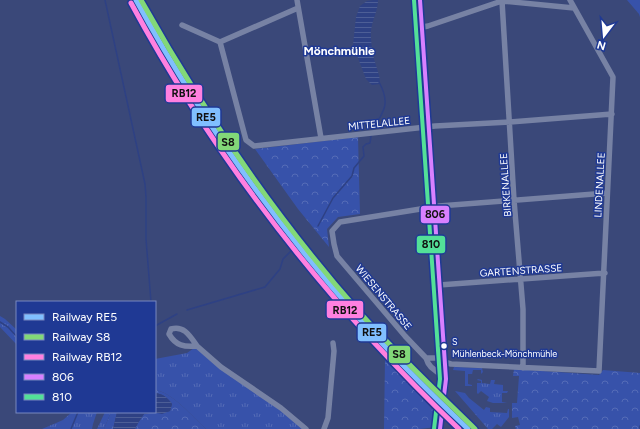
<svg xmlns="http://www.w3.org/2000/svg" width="640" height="429" font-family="Figtree,sans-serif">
<defs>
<pattern id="grass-tufts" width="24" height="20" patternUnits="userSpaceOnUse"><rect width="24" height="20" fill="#3752aa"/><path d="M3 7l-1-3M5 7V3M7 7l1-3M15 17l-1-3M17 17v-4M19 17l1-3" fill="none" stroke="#556cb7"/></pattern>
<pattern id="forest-crowns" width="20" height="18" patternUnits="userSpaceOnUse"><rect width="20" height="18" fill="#3752aa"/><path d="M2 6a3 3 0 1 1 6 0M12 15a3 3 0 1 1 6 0" fill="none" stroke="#556cb7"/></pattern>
<pattern id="water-rules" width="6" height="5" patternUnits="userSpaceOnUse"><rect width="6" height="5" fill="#2e4184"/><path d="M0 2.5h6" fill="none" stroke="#4d5e96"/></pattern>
</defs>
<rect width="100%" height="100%" fill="#3a4879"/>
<path fill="url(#grass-tufts)" d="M0,316L5,319L17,330V345L0,327Z
M197,346L280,409L304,429H206C193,417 172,392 155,390V359L187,353Z
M454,367L482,368L483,372L481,374V370H473L472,374H468V384L472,385V386H465V371L453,370Z
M478,379L482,380V383L490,384L491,380H495L494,384L503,385V391H508L507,393H502V402L507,403H493L487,401L489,397L481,391L478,394L477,393V383H481V381L477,380Z
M455,391L465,393L469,398L484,410L486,407L490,408V412L507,413L508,409H509V417L501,427L497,424L492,429H488Z
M72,412H97L93,424L92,429H42L63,420Z
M105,412H111L104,429H97Z"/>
<path fill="url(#forest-crowns)" d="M627,0H640V17L639,14Z
M358,137L360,214L338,217L327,229L329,247L298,209L255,149Z
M385,359L436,413L437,427L419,429H384Z
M514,369L599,375L603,370L640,373V429H516L515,426L520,425L518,417L512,418V403H517L519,376H513Z
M155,390C172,392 193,417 206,429H135L138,423L144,414C153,412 161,414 170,411L172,404C167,397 163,394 155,393Z
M111,412H117L113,429H104Z"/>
<path fill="url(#water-rules)" d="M373,0H378C378,11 372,20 371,31C370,37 373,57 375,62C377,70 380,75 380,84L372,85L366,79L353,45L356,17L360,6L367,1Z
M155,393C163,394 167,397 172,404L170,411L162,414L153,412H155Z
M117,412H152L144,414L138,423L135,429H113Z"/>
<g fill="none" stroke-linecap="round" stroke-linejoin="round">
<path stroke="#2e4184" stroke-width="1.5" d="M105,0L145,184L146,197V239L151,302
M374,128C385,110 390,102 379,82
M318,226L333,198L352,176L354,168L364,156L363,147L366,144L370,143L371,136
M187,310L265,287L280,269L283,259L292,250
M0,322L8,327L17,337
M155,326L177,314
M71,429L78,412
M640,429V426"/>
<path stroke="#7782a4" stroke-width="5.5" d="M297,0L321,138
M420,0L446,379C446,396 440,412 440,429
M502,1L514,200L523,309V368
M182,25L220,42L298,8
M423,27L428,26L502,1L574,8
M220,42L246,140L254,146L435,126L510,122L612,114
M439,285L605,273
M197,346C190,336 184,325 171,329L169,334C176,346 184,347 197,346L221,367L281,408L306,429
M426,358H438L444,362L451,364L599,371L613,77L570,0
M446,375H441L431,367L428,363L426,358L405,336L337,256L334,244L332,231L340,222L439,206L607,193
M324,429L328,418L334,351L333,343"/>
<defs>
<path id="bus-1" d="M420,0L446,379L440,429"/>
<path id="bus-2" d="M414,0L440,379L434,429"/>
</defs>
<use href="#bus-1" stroke="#1f3994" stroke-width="7"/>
<use href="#bus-2" stroke="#1f3994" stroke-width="7"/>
<use href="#bus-1" stroke="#d880ff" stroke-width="4"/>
<use href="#bus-2" stroke="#53e098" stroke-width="4"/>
<defs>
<path id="rail-1" d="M136,0C198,114 272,220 358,317C393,356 430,393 468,429"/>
<path id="rail-2" d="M141,0C203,111 276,218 360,313C397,354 436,391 475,429"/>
<path id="rail-3" d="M131,3C218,164 327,303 459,429"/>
</defs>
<use href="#rail-1" stroke="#1f3994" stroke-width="8"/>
<use href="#rail-2" stroke="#1f3994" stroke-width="8"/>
<use href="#rail-3" stroke="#1f3994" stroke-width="8"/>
<use href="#rail-1" stroke="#80bfff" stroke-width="5"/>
<use href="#rail-2" stroke="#82d878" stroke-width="5"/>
<use href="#rail-3" stroke="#ff80e0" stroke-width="5"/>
</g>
<circle fill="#fff" stroke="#1f3994" stroke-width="1.5" cx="444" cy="346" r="3.5"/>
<g text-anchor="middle" stroke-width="3" stroke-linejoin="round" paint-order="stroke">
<g font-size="9" fill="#fff" stroke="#1f3994" text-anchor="start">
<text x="452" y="345">S<tspan x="452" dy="12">Mühlenbeck-Mönchmühle</tspan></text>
</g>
<g font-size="10" fill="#fff" stroke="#1f3994">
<text transform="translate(379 123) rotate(-6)" y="4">MITTELALLEE</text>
<text transform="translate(505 185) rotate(-94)" y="4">BIRKENALLEE</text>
<text transform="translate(599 185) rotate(-87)" y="4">LINDENALLEE</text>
<text transform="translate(521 270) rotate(-4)" y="4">GARTENSTRASSE</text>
<text transform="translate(384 297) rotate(50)" y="4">WIESENSTRASSE</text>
</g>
<g font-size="12" font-weight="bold" fill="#fff" stroke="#1f3994">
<text x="339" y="55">Mönchmühle</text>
</g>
</g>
<g stroke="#1f3994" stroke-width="1.5">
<rect x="165" y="84" width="38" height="19" rx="4" fill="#ff80e0"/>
<rect x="191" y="107" width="30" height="20" rx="4" fill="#80bfff"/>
<rect x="217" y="132" width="23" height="19" rx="4" fill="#82d878"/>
<rect x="420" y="205" width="30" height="19" rx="4" fill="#d880ff"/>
<rect x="416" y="235" width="30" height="19" rx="4" fill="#53e098"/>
<rect x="326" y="300" width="38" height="19" rx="4" fill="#ff80e0"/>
<rect x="357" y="323" width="30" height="19" rx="4" fill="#80bfff"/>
<rect x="388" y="345" width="23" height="19" rx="4" fill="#82d878"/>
</g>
<g font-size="11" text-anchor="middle" font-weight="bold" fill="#111">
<text x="184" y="97">RB12</text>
<text x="206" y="121">RE5</text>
<text x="228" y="146">S8</text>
<text x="435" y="218">806</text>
<text x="431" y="248">810</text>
<text x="345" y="314">RB12</text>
<text x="372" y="336">RE5</text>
<text x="399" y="358">S8</text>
</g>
<rect x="16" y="301" width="140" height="112" fill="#1f3994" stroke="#7988bf"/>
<rect x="24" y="314" width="20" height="6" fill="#80bfff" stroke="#7988bf"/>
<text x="52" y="321" font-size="12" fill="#ffffff">Railway RE5</text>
<rect x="24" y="334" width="20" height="6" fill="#82d878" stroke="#7988bf"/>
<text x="52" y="341" font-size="12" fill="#ffffff">Railway S8</text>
<rect x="24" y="354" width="20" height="6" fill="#ff80e0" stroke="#7988bf"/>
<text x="52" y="361" font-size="12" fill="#ffffff">Railway RB12</text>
<rect x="24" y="374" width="20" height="6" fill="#d880ff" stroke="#7988bf"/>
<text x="52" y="381" font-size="12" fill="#ffffff">806</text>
<rect x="24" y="394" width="20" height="6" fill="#53e098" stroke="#7988bf"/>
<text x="52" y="401" font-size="12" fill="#ffffff">810</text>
<g transform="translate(604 36) rotate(196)" stroke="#1f3994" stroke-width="3" paint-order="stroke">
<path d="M0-3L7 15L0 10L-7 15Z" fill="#ffffff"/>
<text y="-6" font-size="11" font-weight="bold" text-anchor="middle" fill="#ffffff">N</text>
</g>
</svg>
